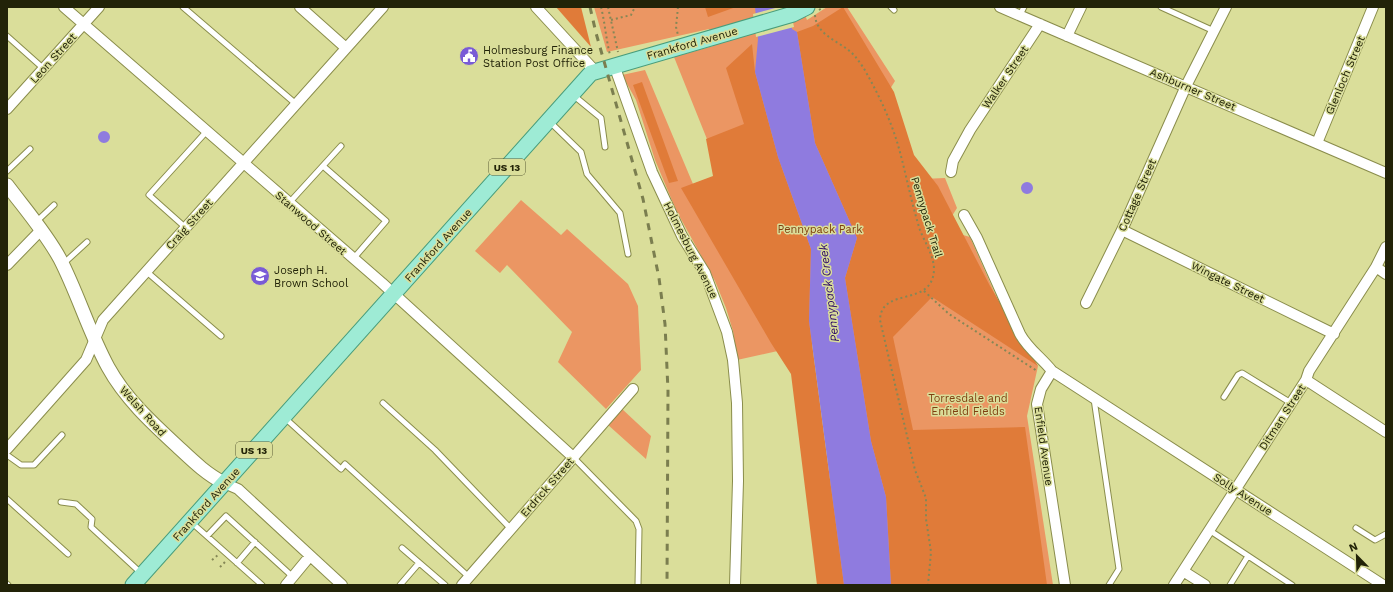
<svg xmlns="http://www.w3.org/2000/svg" width="1393" height="592" font-family="'Work Sans',sans-serif">
<rect width="100%" height="100%" fill="#dade9a"/>
<path fill="#eb9663" d="M594,7H802L807,20L827,7H847L895,81L885,97L922,179L945,178L957,208L952,216L963,235L970,237L1014,337L1038,366L1027,416L1053,585H839L818,342L737,360L733,331L726,308L715,281L676,210L655,160L636,100L622,75L645,70L693,184L721,174L674,57L713,46L709,29L607,52Z
M521,200L561,235L567,229L628,284L638,306L641,370L606,409L558,362L572,332L507,265L500,273L475,251Z
M621,408L651,436L646,459L607,424Z"/>
<path fill="#e07b39" d="M556,7H581L591,47Z
M705,7H736L708,17Z
M843,7L894,92L914,155L938,186L990,286L1038,366L932,297L893,337L913,430L1025,427L1047,585H891L886,497L871,441L845,278L857,238L815,143L797,32L813,26Z
M752,44L755,72L778,157L811,249L809,321L844,585H817L791,374L771,343L681,188L713,176L706,139L744,124L726,68Z
M642,82L678,181L669,183L633,85Z"/>
<path fill="#8f7bdf" d="M755,7H788L792,29L797,32L815,143L857,238L845,278L871,441L886,497L891,585H844L809,321L811,249L778,157L755,72L758,39Z
M98 137a6 6 0 1 1 12 0a6 6 0 1 1-12 0Z
M1021 188a6 6 0 1 1 12 0a6 6 0 1 1-12 0Z"/>
<path fill="#dade9a" d="M779,7H790L794,27L756,37L753,14Z"/>
<g fill="none" stroke-linecap="round" stroke-linejoin="round">
<defs>
<path id="lane" d="M183,7L296,104
M891,7L894,10
M1161,7L1214,31
M1020,15L1024,7
M7,36L44,69
M573,95L601,118L605,147
M550,122L581,152L587,174L620,213L628,254
M323,166L386,221L353,259
M7,171L30,149
M289,203L341,146
M36,222L54,205
M186,228L149,195L206,132
M63,264L87,242
M147,272L221,336
M1224,397L1238,375L1242,373L1291,403
M1094,399L1119,569L1109,585
M383,403L435,450L511,529
M285,418L341,469L345,464L469,577
M7,455L21,465H34L62,435
M573,457L636,521L639,529L638,585
M7,499L68,554
M61,502L76,504L92,519L91,527L142,574
M191,522L262,585
M1356,528L1375,540L1386,534
M1209,530L1292,585
M207,536L226,516L293,577
M402,548L445,585
M237,563L255,542
M7,584L8,585
M400,585L419,563
M1230,585L1248,556"/>
<path id="street" d="M64,7L382,283L573,457
M300,7L346,48
M536,7L595,71
M1000,7L1386,173
M1067,36L1081,7
M614,65L652,172L682,236L705,273L727,332L733,360L737,403L738,481L735,585
M7,109L99,7
M1317,143L1373,7
M951,172L953,161L970,130L1040,24
M964,215L977,238L1020,334C1028,349 1042,358 1052,371L1383,585
M1122,230L1334,334
M7,265L41,230
M1376,267L1386,274
M1086,303L1122,230L1186,86L1226,7
M1052,371L1041,389L1037,404L1065,585
M1306,380L1386,432
M7,449L86,360L103,320L383,7
M224,483L238,489L342,585
M1183,571L1205,585
M286,585L310,556
M462,585L633,389
M1174,585L1306,380L1309,371L1376,267L1386,247"/>
<path id="secondary" d="M7,185C25,209 46,233 60,259C78,294 89,332 108,367C125,398 151,422 177,446C192,460 206,474 224,483"/>
<path id="primary" d="M133,585L591,73L793,14L807,7"/>
</defs>
<use href="#lane" stroke="#8a8d4c" stroke-width="7"/>
<use href="#street" stroke="#8a8d4c" stroke-width="12"/>
<use href="#secondary" stroke="#8a8d4c" stroke-width="15"/>
<use href="#primary" stroke="#499d7b" stroke-width="17"/>
<path stroke="#858756" stroke-width="2" stroke-dasharray="2 3" stroke-linecap="butt" d="M601,7C605,23 606,39 610,55
M608,7L618,52
M678,7L676,27L678,35
M819,10L824,7
M815,15C816,33 835,40 847,49C854,54 858,60 863,67C877,91 890,118 898,145C906,173 911,202 920,230C925,243 934,255 934,270C932,308 881,286 880,320L915,470L926,498V519L931,552L928,585
M611,20L631,15L635,7
M924,291L949,314L1037,371
M212,560L218,555
M220,567L225,562"/>
<use href="#lane" stroke="#fff" stroke-width="5"/>
<use href="#street" stroke="#fff" stroke-width="10"/>
<use href="#secondary" stroke="#fff" stroke-width="13"/>
<use href="#primary" stroke="#9eebd5" stroke-width="15"/>
<path stroke="#7b7e4f" stroke-width="3" stroke-dasharray="7 7" stroke-linecap="butt" d="M590,7L596,33L643,199L659,278L665,324L668,391L667,585"/>
</g>
<defs>
<symbol id="civic-disc" viewBox="-11 -11 22 22"><circle r="9.5" fill="#795bd6" stroke="#dade9a"/><path d="M-.6-6.5H3V-4.5H.6V-3L4-1V1h2V6H-6V1h2V-1L-.6-3ZM-1.2 2.5V6h2.4V2.5Z" fill="#fff"/></symbol>
<symbol id="school-disc" viewBox="-11 -11 22 22"><circle r="9.5" fill="#795bd6" stroke="#dade9a"/><path d="M0-5L7-2L0 1L-7-2ZM-4 1L0 2.5L4 1V4Q0 6-4 4Z" fill="#fff"/></symbol>
</defs>
<g fill-rule="evenodd">
<use href="#civic-disc" x="458" y="45" width="22" height="22"/>
<use href="#school-disc" x="249" y="265" width="22" height="22"/>
</g>
<g text-anchor="middle" stroke-width="3" stroke-linejoin="round" paint-order="stroke">
<g fill="#dade9a" stroke="#595b34" stroke-width="1">
<rect x="489" y="159" width="36" height="16" rx="3"/>
<rect x="236" y="442" width="36" height="16" rx="3"/>
</g>
<g font-size="10" font-weight="bold" fill="#222308">
<text x="507" y="171">US 13</text>
<text x="254" y="454">US 13</text>
</g>
<g font-size="11" fill="#222308" stroke="#dade9a">
<text transform="translate(692 43) rotate(-16)" y="4">Frankford Avenue</text>
<text transform="translate(53 58) rotate(-48)" y="4">Leon Street</text>
<text transform="translate(1345 75) rotate(-67)" y="4">Glenloch Street</text>
<text transform="translate(1005 77) rotate(-56)" y="4">Walker Street</text>
<text transform="translate(1193 89) rotate(23)" y="4">Ashburner Street</text>
<text transform="translate(1137 195) rotate(-66)" y="4">Cottage Street</text>
<text transform="translate(927 217) rotate(73)" y="4">Pennypack Trail</text>
<text transform="translate(311 223) rotate(41)" y="4">Stanwood Street</text>
<text transform="translate(189 224) rotate(-48)" y="4">Craig Street</text>
<text transform="translate(438 245) rotate(-48)" y="4">Frankford Avenue</text>
<text transform="translate(691 250) rotate(63)" y="4">Holmesburg Avenue</text>
<text transform="translate(1228 282) rotate(26)" y="4">Wingate Street</text>
<text transform="translate(143 411) rotate(48)" y="4">Welsh Road</text>
<text transform="translate(1282 417) rotate(-57)" y="4">Ditman Street</text>
<text transform="translate(1044 446) rotate(82)" y="4">Enfield Avenue</text>
<text transform="translate(547 487) rotate(-49)" y="4">Erdrick Street</text>
<text transform="translate(1243 494) rotate(33)" y="4">Solly Avenue</text>
<text transform="translate(206 504) rotate(-48)" y="4">Frankford Avenue</text>
</g>
<g font-size="11" fill="#222308" stroke="#dade9a" text-anchor="start">
<text x="483" y="54">Holmesburg Finance<tspan x="483" dy="13">Station Post Office</tspan></text>
<text x="274" y="274">Joseph H.<tspan x="274" dy="13">Brown School</tspan></text>
</g>
<g font-size="11" fill="#7f3e0f" stroke="#dade9a">
<text x="820" y="233">Pennypack Park</text>
<text x="968" y="402">Torresdale and<tspan x="968" dy="13">Enfield Fields</tspan></text>
</g>
<g font-size="12" font-style="italic" fill="#2e0b67" stroke="#dade9a">
<text transform="translate(829 293) rotate(-97)" y="4">Pennypack Creek</text>
</g>
</g>
<rect width="1393" height="592" fill="none" stroke="#222308" stroke-width="16"/>
<g transform="translate(1357 556) rotate(337)" stroke="#dade9a" stroke-width="3" paint-order="stroke">
<path d="M0-3L7 15L0 10L-7 15Z" fill="#222308"/>
<text y="-6" font-size="11" font-weight="bold" text-anchor="middle" fill="#222308">N</text>
</g>
</svg>
